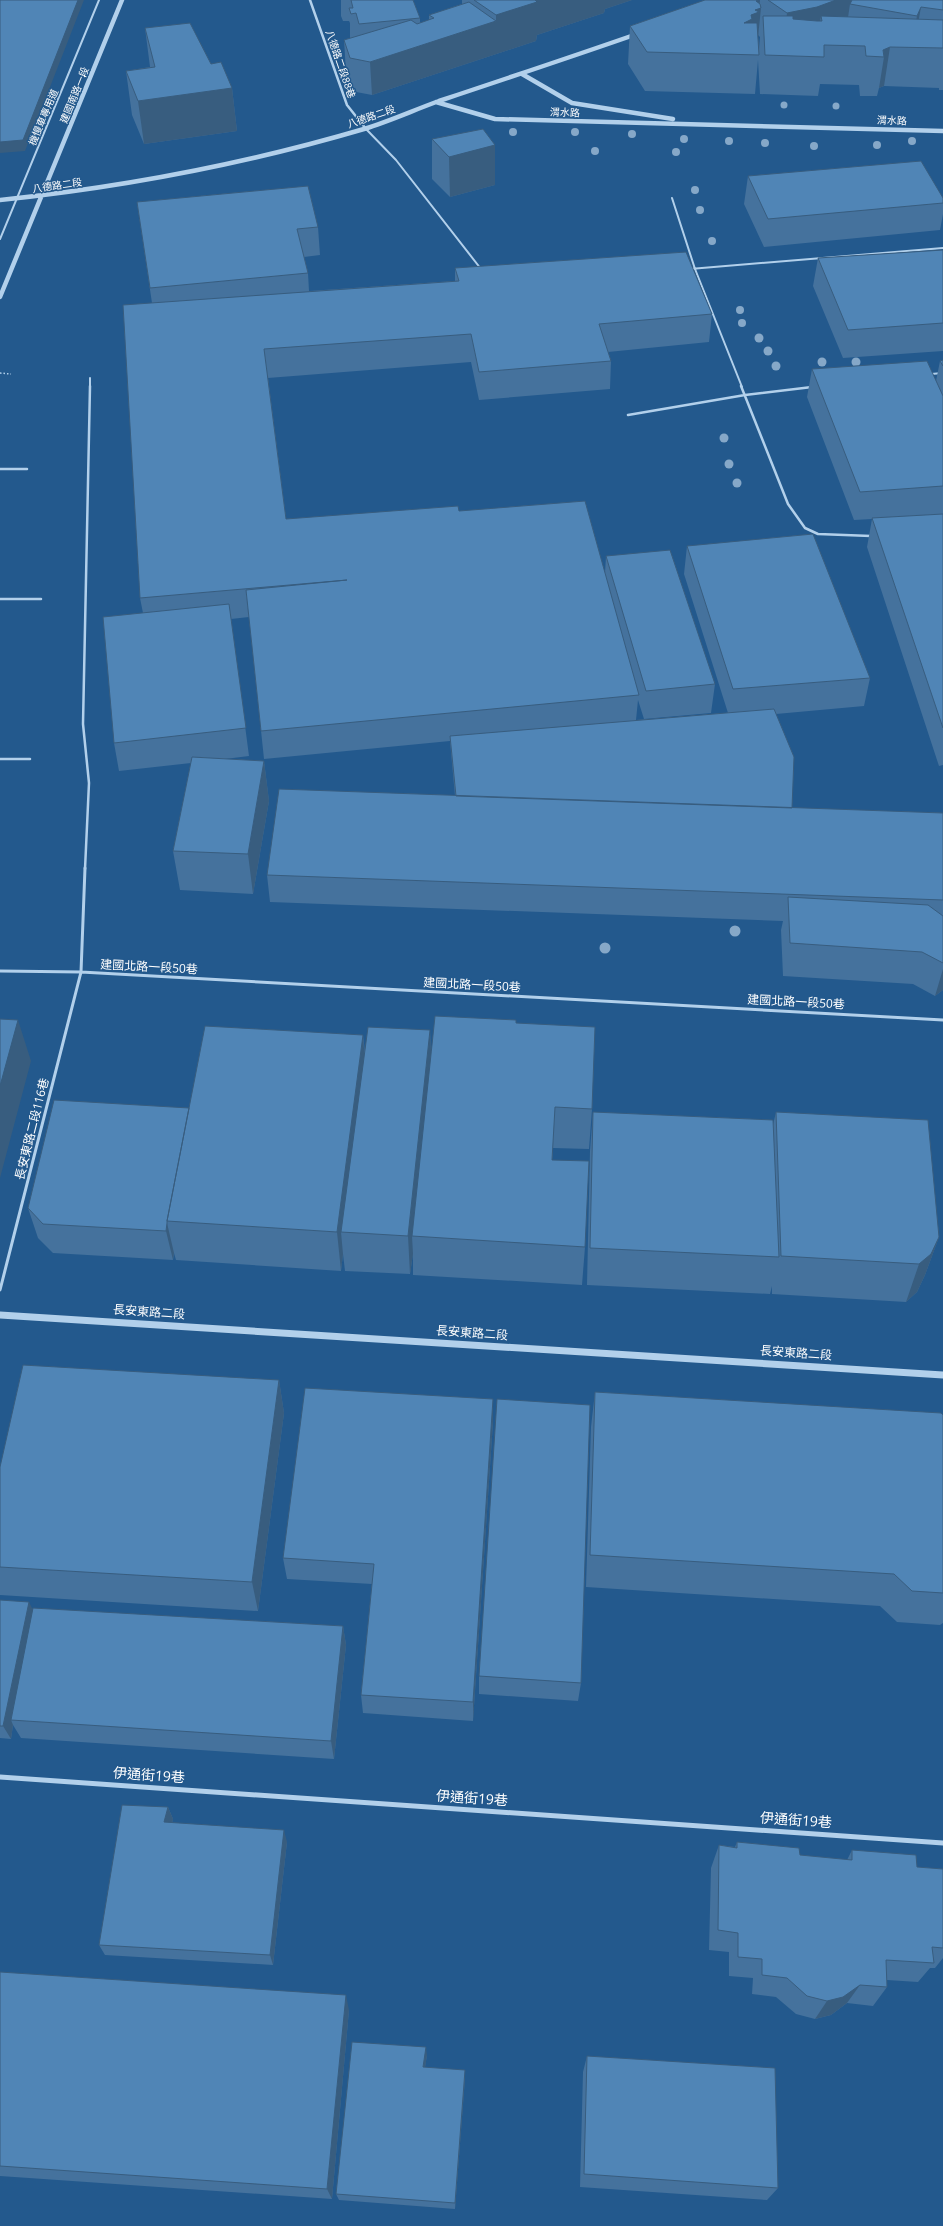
<svg xmlns="http://www.w3.org/2000/svg" width="943" height="2226" font-family="'Open Sans','Noto Sans TC',sans-serif">
<rect width="100%" height="100%" fill="#23598d"/>
<g fill="none" stroke-linecap="round" stroke-linejoin="round">
<path stroke="#b2d0eb" stroke-width="1.5" stroke-dasharray="1.5 2" stroke-linecap="butt" d="M0,373L11,374"/>
<path stroke="#b2d0eb" stroke-width="2" d="M366,129L396,160L481,269
M672,198L695,269L742,387
M690,269L943,248
M931,374L943,373
M90,387V378"/>
<path stroke="#b2d0eb" stroke-width="2.5" d="M741,386L788,504L805,528L818,534L871,536
M628,415L745,395L812,387
M0,469H27
M0,599H41
M0,759H30
M85,869L89,783L83,724L90,386"/>
<path stroke="#b2d0eb" stroke-width="3" d="M0,971L81,972L943,1020
M0,1290L81,972L85,868"/>
<path stroke="#b2d0eb" stroke-width="2.5" d="M310,0L347,105L366,129"/>
<path stroke="#b2d0eb" stroke-width="5" d="M0,1777L943,1843"/>
<path stroke="#b2d0eb" stroke-width="4.5" d="M522,74L572,103L673,119
M436,102L495,119L943,131
M0,200C124,187 245,164 364,129C390,121 414,110 439,101C505,79 571,57 637,34
M0,297L122,0"/>
<path stroke="#b2d0eb" stroke-width="7" d="M0,1315L943,1375"/>
<path stroke="#b2d0eb" stroke-width="2" d="M0,239L99,0"/>
</g>
<g fill="#86a8c8">
<circle cx="784" cy="105" r="3.5"/>
<circle cx="836" cy="106" r="3.5"/>
<circle cx="513" cy="132" r="4"/>
<circle cx="575" cy="132" r="4"/>
<circle cx="632" cy="134" r="4"/>
<circle cx="684" cy="139" r="4"/>
<circle cx="729" cy="141" r="4"/>
<circle cx="912" cy="141" r="4"/>
<circle cx="765" cy="143" r="4"/>
<circle cx="877" cy="145" r="4"/>
<circle cx="814" cy="146" r="4"/>
<circle cx="595" cy="151" r="4"/>
<circle cx="676" cy="152" r="4"/>
<circle cx="695" cy="190" r="4"/>
<circle cx="700" cy="210" r="4"/>
<circle cx="712" cy="241" r="4"/>
<circle cx="740" cy="310" r="4"/>
<circle cx="742" cy="323" r="4"/>
<circle cx="759" cy="338" r="4.5"/>
<circle cx="768" cy="351" r="4.5"/>
<circle cx="822" cy="362" r="4.5"/>
<circle cx="856" cy="362" r="4.5"/>
<circle cx="776" cy="366" r="4.5"/>
<circle cx="724" cy="438" r="4.5"/>
<circle cx="729" cy="464" r="4.5"/>
<circle cx="737" cy="483" r="4.5"/>
<circle cx="735" cy="931" r="5.5"/>
<circle cx="605" cy="948" r="5.5"/>
</g>
<path fill="#45729d" fill-rule="evenodd" d="M341,0H413L420,18V23L429,20V15L462,4V0H632L605,9L604,13L537,35L536,41L372,95L351,91L346,72L344,40L350,38V23L349,21H343L341,16Z
M705,0H943V90H939V88L884,86L879,88L877,96H860L859,85L820,84L818,96L760,94L758,60L755,94L645,91L628,64L630,26ZM758,35L760,37L759,49L758,37Z
M145,28L211,64L232,88L237,131L144,144L132,115L126,71L150,67Z
M432,139L495,185L450,197L432,179Z
M748,176L943,198V214L940,230L764,247L744,204Z
M137,202L318,227L320,255L304,257L308,273L309,291L455,281V268L712,314L709,342L608,352L611,361L610,389L479,400L471,362L268,378L286,519L459,511L605,573L606,556L715,684L711,713L644,719L638,700L636,720L728,713L684,574L687,546L870,678L864,706L776,714L792,808L943,813V990L935,996L913,984L783,976L781,930L783,921L270,902L267,875L455,796L450,741L264,759L249,617L231,619L249,756L225,759L264,761L269,801L253,894L180,890L173,851L191,763L119,771L114,743L143,613L140,598L152,303Z
M943,250V351L843,358L813,286L818,258Z
M943,360V514L915,516L943,514V765L939,766L867,547L872,519L854,520L807,397L812,369L936,381L940,361Z
M516,1023L592,1109L589,1149L553,1148L552,1160L585,1247L582,1285L413,1275V1254L410,1274L345,1271L343,1254L341,1271L176,1260L174,1253L173,1260L53,1253L38,1238L28,1208L189,1108L363,1035L365,1052L430,1030L431,1051Z
M593,1112L773,1125L776,1112L939,1237L925,1275L917,1292L906,1302L772,1294V1286L770,1294L587,1285L590,1151Z
M279,1380L284,1413L258,1611L0,1595V1467Z
M595,1392L943,1415V1623L940,1625L897,1622L880,1606L586,1587L591,1427Z
M493,1422L473,1721L363,1713L361,1695L372,1584L287,1579L283,1558Z
M0,1600L33,1610L343,1626L346,1645L334,1759L21,1738L13,1725L11,1739L0,1738Z
M479,1676L581,1683L578,1701L479,1694Z
M168,1807L173,1819L172,1823L287,1842L273,1965L105,1955L99,1945Z
M737,1842L800,1855L847,1860L852,1850L917,1867L943,1869V1958L935,1968H930L918,1982L887,1980V1987L873,2006L847,2003L831,2015L815,2019L796,2014L776,1997L752,1994L753,1978L729,1976V1952L709,1950L711,1868L719,1845L735,1847Z
M0,1972L349,2010L332,2199L0,2176Z
M427,2055L425,2067L465,2078L455,2209L339,2200L336,2194Z
M587,2056L778,2188L767,2200L580,2187L583,2072Z"/>
<path fill="#385d7f" d="M78,0H84L25,151L0,153V142Z
M533,0H632L605,9L604,13L537,35L536,41L372,95L370,62L496,21V15Z
M758,0H760L759,9L761,8L757,47L744,23L756,1Z
M835,0H861L850,4L846,31L822,21L821,16L817,43L783,51L787,13Z
M921,7L914,46L911,48L917,16Z
M890,47L884,86L879,88L884,57L883,50Z
M232,88L237,131L144,144L138,101Z
M495,145V185L450,197L449,157Z
M264,761L269,801L253,894L248,854Z
M943,969V990L935,996Z
M18,1020L31,1061L0,1178V1086Z
M430,1030L432,1072L412,1236L413,1254L410,1274L408,1236Z
M363,1035L366,1076L341,1232L343,1254L341,1271L337,1232Z
M167,1223L174,1253L173,1260L166,1231Z
M939,1237L925,1275L917,1292L906,1302L919,1264Z
M279,1380L284,1413L258,1611L252,1582Z
M493,1399V1422L473,1721V1702Z
M29,1602L36,1616L11,1720L13,1725L11,1739L3,1726Z
M343,1626L346,1645L334,1759L331,1741Z
M168,1807L173,1819L170,1834L164,1822Z
M284,1830L287,1842L273,1965L270,1955Z
M860,1985L847,2003L831,2015L815,2019L827,2001Z
M346,1995L349,2010L332,2199L327,2189Z
M426,2047L427,2055L424,2075L423,2067Z
M465,2070V2078L455,2209V2203Z"/>
<path fill="#5085b6" stroke="#385d7f" d="M0,0H78L23,140L0,142Z
M351,0H413L420,18L359,24L356,13L351,14L349,8H353Z
M474,0H535L537,2L496,15Z
M705,0H758L756,1L760,4L761,8L755,10L759,12L751,15L752,19L744,23H757L759,55L647,52L630,26Z
M768,0H836L817,7L787,13Z
M852,0H943V10L921,7L917,16L850,4Z
M469,2L496,21L370,62L350,58L344,40L411,20L417,24L434,18L429,15Z
M763,16H793V19L817,21H822L821,16L943,20V48L890,47L883,50L884,57L866,56L865,46L824,45V57L765,55Z
M190,23L211,64L221,62L232,88L138,101L126,71L155,67L145,28Z
M483,129L495,145L449,157L432,139Z
M921,161L943,198V203L768,219L748,176Z
M308,186L318,227L297,229L308,273L150,288L137,202Z
M943,250V323L848,330L818,258Z
M686,252L712,314L599,324L611,361L479,372L471,334L264,349L286,519L458,506L459,511L585,501L639,695L261,731L246,590L347,580L140,598L123,305L459,281L455,268Z
M943,360V366L940,361Z
M927,361L943,396V486L860,492L812,369Z
M943,514V728L872,518Z
M813,534L870,678L733,689L687,546Z
M670,550L715,684L646,691L606,556Z
M229,604L246,728L114,743L103,617Z
M774,709L794,757L792,808L456,796L450,736Z
M192,757L264,761L248,854L173,851Z
M279,789L943,813V900L267,875Z
M788,897L928,905L943,916V963L922,952L790,943Z
M435,1016L516,1020V1023L595,1027L592,1109L555,1107L552,1160L589,1161L585,1247L412,1236Z
M0,1019L18,1020L0,1086Z
M205,1026L363,1035L337,1232L167,1221Z
M368,1027L430,1030L408,1236L341,1232Z
M54,1100L189,1108L167,1221V1223L166,1231L43,1224L28,1208Z
M593,1112L773,1120L779,1257L590,1248Z
M776,1112L928,1120L939,1237L931,1254L919,1264L781,1256Z
M23,1365L279,1380L252,1582L0,1567V1467Z
M305,1388L493,1399L473,1702L361,1695L374,1564L283,1558Z
M595,1392L941,1413L943,1415V1593L912,1591L894,1574L590,1555Z
M497,1399L590,1405L581,1683L479,1676Z
M0,1600L29,1602L3,1726H0Z
M33,1608L343,1626L331,1741L11,1720Z
M122,1805L168,1807L164,1822L284,1830L270,1955L99,1945Z
M737,1842L799,1848L800,1855L852,1860V1850L916,1855L917,1867L943,1869V1948L932,1947L934,1963L886,1960L887,1987L860,1985L843,1997L827,2001L807,1996L787,1978L762,1975V1959L738,1957V1933L718,1930L719,1845L737,1848Z
M0,1972L346,1995L327,2189L0,2166Z
M352,2042L426,2047L423,2067L465,2070L455,2203L336,2194Z
M587,2056L775,2068L778,2188L584,2174Z"/>
<g text-anchor="middle" stroke-width="3" stroke-linejoin="round" paint-order="stroke">
<g font-size="10" fill="#fff" stroke="#23598d">
<text transform="translate(341 64) rotate(71)" y="4">八德路二段88巷</text>
<text transform="translate(74 95) rotate(-68)" y="4">建國南路一段</text>
<text transform="translate(565 112) rotate(2)" y="4">渭水路</text>
<text transform="translate(371 116) rotate(-19)" y="4">八德路二段</text>
<text transform="translate(43 117) rotate(-67)" y="4">機慢車專用道</text>
<text transform="translate(892 120) rotate(2)" y="4">渭水路</text>
<text transform="translate(57 185) rotate(-8)" y="4">八德路二段</text>
</g>
<g font-size="12" fill="#fff" stroke="#23598d">
<text transform="translate(149 967) rotate(3)" y="4">建國北路一段50巷</text>
<text transform="translate(472 985) rotate(3)" y="4">建國北路一段50巷</text>
<text transform="translate(796 1002) rotate(3)" y="4">建國北路一段50巷</text>
<text transform="translate(32 1129) rotate(-76)" y="4">長安東路二段116巷</text>
<text transform="translate(149 1312) rotate(4)" y="4">長安東路二段</text>
<text transform="translate(472 1333) rotate(4)" y="4">長安東路二段</text>
<text transform="translate(796 1353) rotate(4)" y="4">長安東路二段</text>
</g>
<g font-size="14" fill="#fff" stroke="#23598d">
<text transform="translate(149 1775) rotate(4)" y="5">伊通街19巷</text>
<text transform="translate(472 1798) rotate(4)" y="5">伊通街19巷</text>
<text transform="translate(796 1820) rotate(4)" y="5">伊通街19巷</text>
</g>
</g>
</svg>
